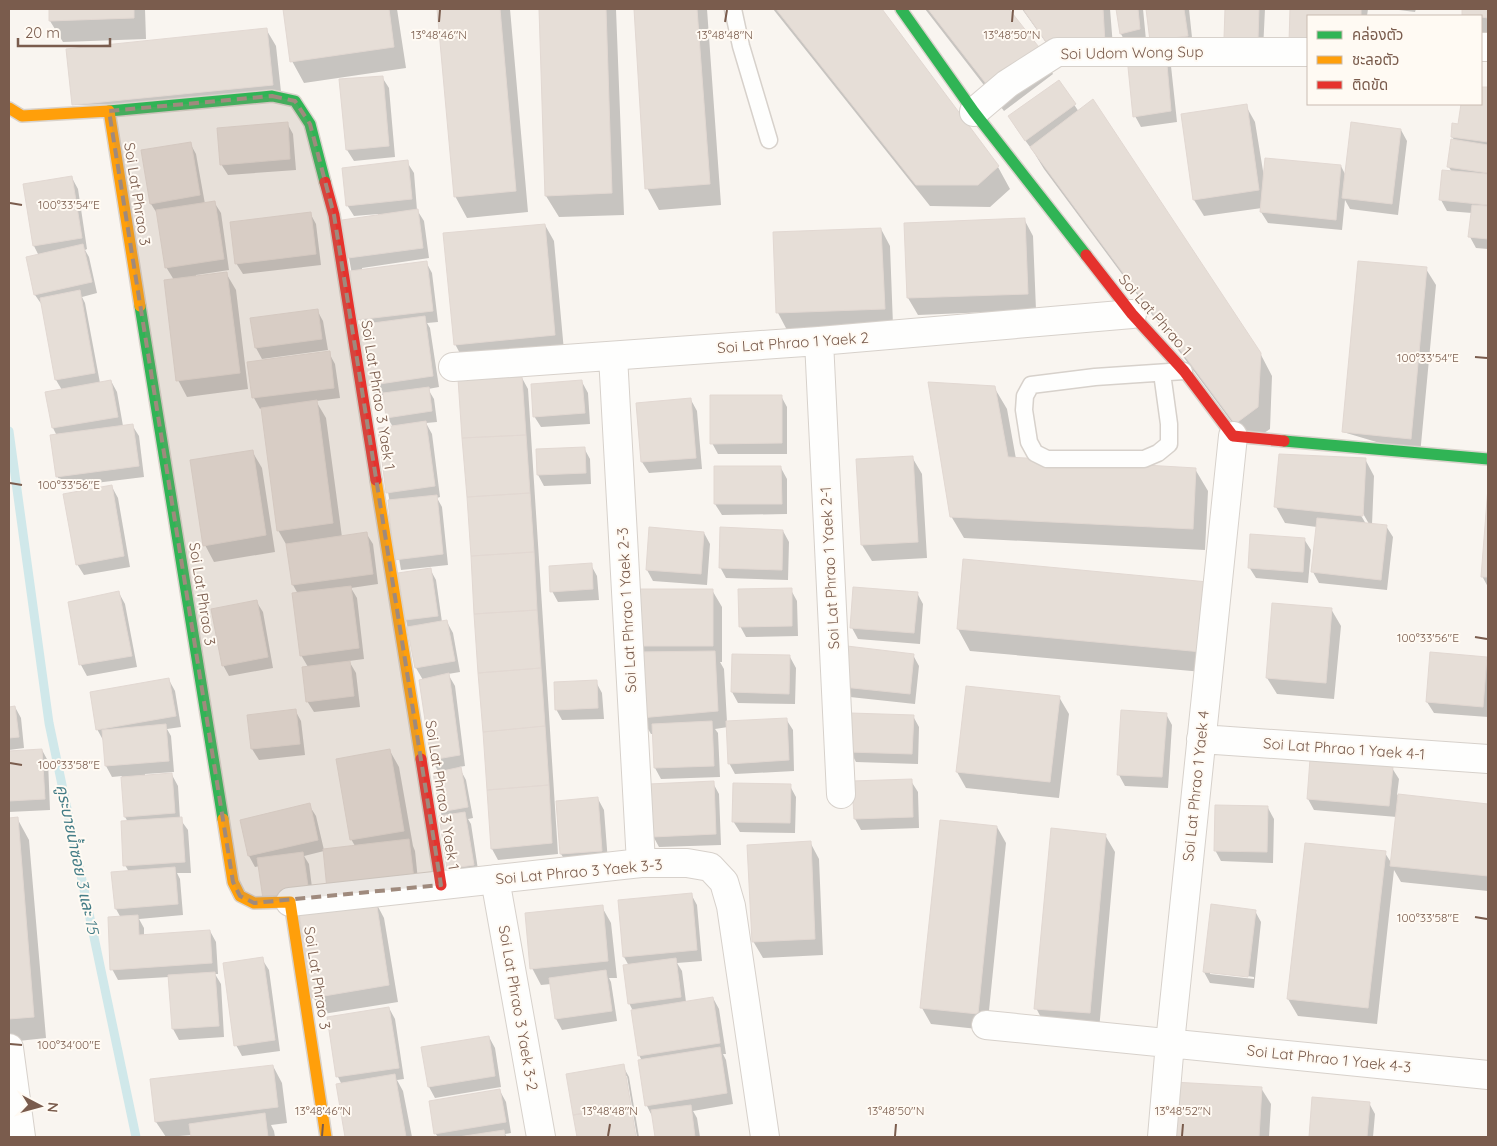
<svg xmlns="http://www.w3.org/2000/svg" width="1497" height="1146" font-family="Quicksand,'Noto Sans Thai',sans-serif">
<rect width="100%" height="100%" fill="#f9f5f0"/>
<path fill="#0003" fill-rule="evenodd" d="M50,9H145L146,39L63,42L50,21Z
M284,9H397L406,68L304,83L292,61Z
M439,9H510L528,212L467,218L455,196Z
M540,9H616L624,215L559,217L546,196Z
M635,9H707L721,205L659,210L647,188Z
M773,9H880L998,167L1010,189L990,207L930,206Z
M925,9H1008L1041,52L1053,74L1004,111Z
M1022,9H1110L1114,59L1062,65Z
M1117,9H1143L1146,40L1127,45L1121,34Z
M1148,9H1189L1193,47L1151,40Z
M1226,9H1265L1263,50L1231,49L1225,38Z
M1291,9H1368L1367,16H1308V53L1290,42Z
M1391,9H1416L1415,12Z
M1464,9H1488V33H1481V16H1463Z
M266,29L276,46L282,101L73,105Z
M1128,58L1171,66L1177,122L1141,127L1135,116Z
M382,77L389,88L395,157L354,161L347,150L340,81Z
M1059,82L1079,112L1260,353L1272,376L1270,429L1248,444L1044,169L1033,151L1016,128L1010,117Z
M1481,88L1488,89V249L1476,248L1470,237L1472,213L1447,211L1441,200L1452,172L1448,166L1455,141L1452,137L1459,125L1462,104H1481Z
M1246,106L1255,122L1264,177L1341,166L1346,176L1401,130L1407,141L1398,215L1350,209L1345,200L1342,230L1268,223L1261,212L1262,208L1204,216L1194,200Z
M287,123L293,134L296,170L228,175L221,164Z
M190,143L196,154L205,204L214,202L221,213L229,270L196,275V277L226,273L236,290L248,389L187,397L178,380L174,280L166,267L158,215L151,204L143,151Z
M407,162L414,173L417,210L424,221L429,258L362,268V270L426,262L432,273L438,322L427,323L430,328L439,387L428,389L434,399L437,422L426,423L432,434L440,497L437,498L442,507L448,565L401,570L388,492L393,427L387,417L384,395L374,396L349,258L378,216V214L354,216L347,205Z
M72,178L78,189L87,249L85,250L89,257L97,293L82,297L85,303L100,383L111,381L117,392L123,426L132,425L139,436L144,477L63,487L57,476V436L53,428L47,393L62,390L56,380L42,305L35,295L39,256L34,246L25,185Z
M310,213L316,224L321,265L243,274L236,263Z
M1024,219L1033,236L1036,310L918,315L908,298L905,224Z
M545,225L554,241L564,351L464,361L455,344Z
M881,229L890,246L893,325L787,330L778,313L775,233Z
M1359,262L1426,269L1436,285L1420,455L1343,432Z
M317,310L323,321L328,350L262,359L256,348L251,319Z
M329,353L335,364L340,398L316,401L326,418L342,537L366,533L373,544L378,584L351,588L357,598L364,659L349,661L356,673L360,707L314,712L307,701L308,667L301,655L298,594L293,585L287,546L278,530L263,408L260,409L254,398Z
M522,378L528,389L558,854L498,860L492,849Z
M582,382L588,393L590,424L541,427L534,416Z
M994,387L1007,409L1016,459L1195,469L1208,491L1205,550L964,538L951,516Z
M781,396L787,407V454H718L712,443Z
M691,400L697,411L702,469L649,473L642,462Z
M584,448L590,459L591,484L544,486L538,475L537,450Z
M252,451L262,468L275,552L214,562L205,545Z
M912,457L922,474L927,558L872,561L862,545Z
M1365,459L1374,476L1372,525L1386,526L1393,537L1387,590L1319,583L1313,572L1317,527L1285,523L1276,507ZM1361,510L1369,524H1366L1359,512Z
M781,468L787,479V514L722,515L715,504Z
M112,487L118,498L130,567L84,575L77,564Z
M1488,502V587L1482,576Z
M783,531L789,542L788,580L726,578L720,567Z
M704,533L710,544L707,585L653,581L647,570Z
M1304,539L1311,550L1308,583L1256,578L1249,567Z
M964,561L1208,583L1214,673L970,651L958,629Z
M591,565L597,576L599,600L558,602L552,591Z
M430,569L436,580L442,622H447L453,633L460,672L448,674L455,686L465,766L459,767L466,780L473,818L468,819L471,824L479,876L455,880L449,869L441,812L439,773L432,760L423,680L416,668L406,620Z
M712,590L722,607V662H720L724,669L727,722L786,719L793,730L794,771L735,774L729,763L728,727L715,729L718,733L720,777L661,779L655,768L653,734H651L641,717L638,646Z
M791,590L797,601L798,636L746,637L740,626Z
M119,593L125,604L137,667L87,676L81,665L69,602Z
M917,593L923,604L920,644L858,639L852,628Z
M256,601L263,612L273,668L229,676L223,665Z
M1331,609L1341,626L1334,699L1277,694L1267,678Z
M1432,654L1486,658L1488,662V717L1434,713L1427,702Z
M913,655L919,666L915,704L850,697L844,686Z
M733,656L790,657L796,668L795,704L738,703L732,692Z
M169,680L175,691L181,727L167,729L171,736L174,772L145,774V777L172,775L178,786L180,819L188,830L191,873H177L180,879L183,915L139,919L144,928V936L210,931L216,942L218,974H215L221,984L224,1037L179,1040L173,1029L169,977L118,980L112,969L121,918L116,909L113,873L129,872L125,865L128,822L125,817L122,776L112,777L106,766L103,740L97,729Z
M596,682L602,693L604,719L562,720L556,709Z
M1059,697L1069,714L1059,798L966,788L957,772Z
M15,707L21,718L24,748L9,750V708Z
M295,710L301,721L305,755L259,760L252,749L248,716Z
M1166,714L1172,725L1168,788L1125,786L1119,775Z
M913,716L919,727L918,764L856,762L850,751Z
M42,750L48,761L50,810L9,812V752Z
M390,751L399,767L413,846L415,851L419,890L324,851L304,856L309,864L314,903L260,866L255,867L249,856L241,821L309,805L316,816L324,850L355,846L351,839Z
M1392,768L1399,779L1397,795L1488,805V891L1401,882L1394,870L1377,1024L1298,1016L1288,999L1306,844L1385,853L1392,864L1397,817L1314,810L1308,799Z
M911,781L918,792L919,828L861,830L855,819Z
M713,783L719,794L721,845L659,847L653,836Z
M790,786L796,797L795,833L740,832L733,821Z
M598,799L604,810L608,862L568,865L561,854L558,802Z
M1268,808L1274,819L1273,863L1221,861L1215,850Z
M17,818L29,840L46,1038L9,1042V819Z
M997,827L1006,843L987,1030L931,1024L922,1008Z
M1105,835L1115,852L1099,1030L1045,1025L1036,1008Z
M810,842L819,859L823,955L763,958L753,941Z
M691,894L697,905L702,961L677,963L682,971L686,1002L713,998L719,1009L726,1054H723L726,1060L733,1104L693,1111L697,1118L700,1137H656L653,1118L647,1106L639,1061H642L639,1055L633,1011L629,1003V966L624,957L619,901Z
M375,901L384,918L398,1002L323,1014L313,997Z
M602,907L611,923L617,978H609L611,982L617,1021L562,1030L556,1019L551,984L541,985L532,968Z
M1255,911L1261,922L1254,988L1210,983L1204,972ZM1210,971L1254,977V979L1210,974Z
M262,959L269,970L280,1051L242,1056L236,1045Z
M389,1008L395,1019L404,1079L397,1080L403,1091L412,1137H346L337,1085H342L338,1077L328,1018Z
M489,1037L495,1048L501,1087L435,1098L429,1087Z
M273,1066L282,1083L287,1123L271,1125L274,1131L275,1137H192V1135L166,1137L156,1122Z
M623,1066L629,1077L639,1137H637L627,1076H624L634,1137H578L568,1075Z
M1261,1088L1271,1104L1269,1137H1171Z
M500,1091L506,1102L511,1133L505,1134L507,1137H438L435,1133Z
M1314,1099L1369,1103L1375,1114L1373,1137H1310Z"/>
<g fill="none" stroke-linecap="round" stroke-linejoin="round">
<path stroke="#d0e8ea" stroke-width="9" d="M9,431L49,723L136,1137"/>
</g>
<path fill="#e6ded7" stroke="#e2d8d2" d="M49,9H134V18L49,21Z
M283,9H389L394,47L290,62Z
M437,9H500L516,191L454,197Z
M539,9H606L612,193L545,196Z
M634,9H697L710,184L645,189Z
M776,9H882L999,166L978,185H916Z
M928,9H1009L1042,51L991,90Z
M1023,9H1103L1105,43L1051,49Z
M1116,9H1138L1140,29L1120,34Z
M1146,9H1184L1188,36L1150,41Z
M1225,9H1259L1258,39L1224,38Z
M1290,9H1361V16H1308V42H1289Z
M1462,9H1488V18L1481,17V16H1462Z
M267,28L273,85L72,105L66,49Z
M1166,53L1171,111L1133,117L1127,57Z
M383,76L389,146L346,150L339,79Z
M1059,80L1076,104L1025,141L1008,116Z
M1481,87H1488V142L1451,137L1452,123L1458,124L1461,104H1481Z
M1093,99L1261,353L1258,407L1235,424L1030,147Z
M1247,104L1259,190L1193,200L1181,114Z
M288,122L290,159L220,165L217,128Z
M1351,122L1401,129L1392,204L1342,198Z
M1451,139L1488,145V173L1447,167Z
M191,142L200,195L150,204L141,150Z
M1265,158L1341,165L1336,220L1260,212Z
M408,160L412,199L346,206L342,168Z
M1442,170L1488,174V205L1439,200Z
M72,176L82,238L33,246L23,184Z
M215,201L224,259L165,268L156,210Z
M1472,205L1488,206V239L1468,237Z
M418,209L423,248L348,258L342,220Z
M311,212L316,254L235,264L230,222Z
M1025,218L1028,294L907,298L904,223Z
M545,224L555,335L454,345L443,233Z
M881,228L885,309L776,313L773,232Z
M83,244L92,282L34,295L26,257Z
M427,261L433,311L356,320L350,271Z
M1358,261L1427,267L1411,439L1342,432Z
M227,272L240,373L176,381L164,280Z
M80,290L95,373L55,380L40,298Z
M318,309L322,339L255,348L250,318Z
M425,316L433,376L366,386L358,325Z
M330,351L334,388L252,398L247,362Z
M522,377L526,435L462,438L458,379Z
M111,380L118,417L52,428L45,392Z
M582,380L585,413L533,417L531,384Z
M928,382L995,386L1008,457L1196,468L1193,529L950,517Z
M429,387L432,411L386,418L383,393Z
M710,395H782V443L710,444Z
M691,398L696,458L641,462L636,403Z
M317,400L333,523L277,531L261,408Z
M426,421L435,486L386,493L378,428Z
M133,424L139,466L56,477L50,435Z
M526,435L530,493L467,497L462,438Z
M585,447L586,473L537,475L536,449Z
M253,450L266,535L203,546L190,460Z
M1279,454L1366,458L1363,516L1274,507Z
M913,456L918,542L861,545L856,459Z
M714,466H781L782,504H714Z
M112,485L124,556L76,565L63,494Z
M1488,487V577H1481Z
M530,493L534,552L471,556L467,497Z
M437,495L443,554L394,560L388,500Z
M1317,518L1387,525L1381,580L1311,572Z
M649,527L704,532L701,574L646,570Z
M720,527L783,530L782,570L719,568Z
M367,532L373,574L292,585L286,544Z
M1250,534L1305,538L1303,572L1248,568Z
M534,552L537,610L474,614L471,556Z
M963,559L1208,582L1202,652L957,629Z
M592,563L593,589L550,592L549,566Z
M431,568L438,616L405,620L398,573Z
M351,586L359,648L300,656L292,593Z
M853,587L918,592L914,633L850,628Z
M792,588V626L739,627L738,589Z
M637,589H713V646H637Z
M119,591L132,656L79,665L68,602Z
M257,600L268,657L222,666L211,609Z
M1272,603L1332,608L1326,683L1266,678Z
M537,610L541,668L478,673L474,614Z
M447,620L455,661L415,668L407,627Z
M847,646L914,654L910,694L843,687Z
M715,651L718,711L640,718L635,652Z
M1430,652L1487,657L1483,707L1426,702Z
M732,654L790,655L789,694L731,692Z
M350,661L354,696L306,702L302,667Z
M541,668L545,726L483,732L478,673Z
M449,673L460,755L431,760L419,680Z
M169,678L176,716L96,730L90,692Z
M597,680L598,708L555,710L554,682Z
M966,686L1060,696L1050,782L956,772Z
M15,706L19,737L9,738V707Z
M296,709L300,744L251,749L247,715Z
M1121,710L1167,713L1162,777L1117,775Z
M850,713L914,715L912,754L848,752Z
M787,718L789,760L728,764L726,721Z
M712,721L714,766L654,768L652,724Z
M166,724L169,761L105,766L102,730Z
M545,726L549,785L487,790L483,732Z
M42,749L45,799L9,801V751Z
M390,749L404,831L350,840L336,759Z
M1310,759L1393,767L1389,806L1307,799Z
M461,767L468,807L440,812L433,773Z
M172,773L175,813L124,817L121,777Z
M912,779L913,817L854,819L852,781Z
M714,781L716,834L652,837L649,784Z
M733,783L791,784L790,823L732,822Z
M549,785L552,843L491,849L487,790Z
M1398,794L1488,804V876L1390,866Z
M598,797L602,851L560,854L556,801Z
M310,803L318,840L248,856L240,820Z
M1215,805L1268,806L1267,852L1214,851Z
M465,812L474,865L447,869L439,816Z
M18,817L34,1017L9,1019V818Z
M182,817L185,862L123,866L121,821Z
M940,820L997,826L978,1014L920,1008Z
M1051,828L1106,834L1090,1013L1034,1009Z
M409,839L414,879L327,889L323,849Z
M811,841L815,939L752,942L747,845Z
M1305,843L1386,851L1368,1008L1287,999Z
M303,852L309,893L263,899L257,858Z
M175,867L178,904L115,909L111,872Z
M692,893L697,950L623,957L618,900Z
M376,900L389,985L312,998L299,913Z
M1211,904L1256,910L1248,977L1203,972Z
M603,905L608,961L530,969L525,913Z
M138,915L139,935L210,930L212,963L110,970L108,917Z
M263,957L275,1040L234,1046L223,963Z
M676,958L681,997L628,1004L623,965Z
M606,970L612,1011L555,1019L549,978Z
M215,972L219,1026L172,1029L168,975Z
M713,997L720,1043L638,1056L631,1010Z
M389,1007L399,1068L336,1077L327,1017Z
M489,1036L495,1076L428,1087L421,1047Z
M720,1047L727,1093L645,1106L638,1060Z
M624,1064L631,1106L573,1115L566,1074Z
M273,1065L278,1107L155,1122L150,1079Z
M395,1074L406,1137H345L336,1084Z
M1173,1082L1262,1087L1259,1137H1169Z
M500,1089L506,1122L434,1134L429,1101Z
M1312,1097L1370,1102L1367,1137H1309Z
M691,1105L695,1137H655L651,1110Z
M631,1106L636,1137H577L573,1115Z
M265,1113L268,1137H191L189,1124Z
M504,1130L505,1137H458Z"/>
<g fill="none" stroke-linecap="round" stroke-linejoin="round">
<defs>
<path id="lane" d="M733,9L741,46L769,140
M1162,373L1169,424V444L1158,453L1144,459H1047L1035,453L1029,442L1024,410L1025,396L1031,385L1095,377L1184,371"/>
<path id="street" d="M1481,47H1488
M974,112L1007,84L1057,52H1308
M819,341L841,794
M613,356L641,863
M453,367L819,341L1132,314
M1201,739L1488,759
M495,879L541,1137
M290,902L641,863H687L710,867L724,882L731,906L765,1137
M986,1025L1488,1075
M9,1048L21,1137
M1162,1137L1170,1043L1233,436"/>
<path id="fast" d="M901,9L974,112L1086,255
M109,111L272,96L295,101L310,124L325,182
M140,306L223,819
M1284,441L1488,459"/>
<path id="slow" d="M9,108L22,116L109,111L140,306
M376,480L421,759
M223,819L233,882L240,896L254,903L290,902L326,1137"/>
<path id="jam" d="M325,182L334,215L376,480
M1086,255L1132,314L1184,371L1233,436L1284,441
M421,759L441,885"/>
</defs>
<use href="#lane" stroke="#d7d1cb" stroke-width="19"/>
<use href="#street" stroke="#d7d1cb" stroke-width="30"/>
<use href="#fast" stroke="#d9d2cb" stroke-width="14"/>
<use href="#slow" stroke="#d9d2cb" stroke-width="14"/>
<use href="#jam" stroke="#d9d2cb" stroke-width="14"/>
<use href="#lane" stroke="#fefefd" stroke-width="16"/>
<use href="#street" stroke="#fefefd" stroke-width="28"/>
<use href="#fast" stroke="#30b455" stroke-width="11"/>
<use href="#slow" stroke="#ff9f0a" stroke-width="11"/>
<use href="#jam" stroke="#e5322d" stroke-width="11"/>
</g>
<path fill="#9f8a7d" fill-opacity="0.2" stroke="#9f8a7d" stroke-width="4" stroke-dasharray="10 6" stroke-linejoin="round" d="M272,96L295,101L310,124L334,215L441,885L254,903L240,896L233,882L109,111Z"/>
<path fill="none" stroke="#7a5c4d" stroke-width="2" d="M439,22L440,10M725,22L727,10M1012,22L1013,10M10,203L22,205M1475,357L1487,358M10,483L22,485M1475,637L1487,639M10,763L22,765M1475,917L1487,919M10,1044L22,1045M322,1136L323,1124M608,1136L610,1124M895,1136L896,1124M1182,1136L1183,1124"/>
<g text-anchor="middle" stroke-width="4" stroke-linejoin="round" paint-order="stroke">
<g font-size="15" fill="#7a5c4d" stroke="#fffaf3">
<text transform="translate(1132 53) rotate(-1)" y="5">Soi Udom Wong Sup</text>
<text transform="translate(137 194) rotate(81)" y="5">Soi Lat Phrao 3</text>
<text transform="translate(1155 315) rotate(49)" y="5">Soi Lat Phrao 1</text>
<text transform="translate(793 343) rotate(-4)" y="5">Soi Lat Phrao 1 Yaek 2</text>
<text transform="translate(378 395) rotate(81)" y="5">Soi Lat Phrao 3 Yaek 1</text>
<text transform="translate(830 568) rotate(-93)" y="5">Soi Lat Phrao 1 Yaek 2-1</text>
<text transform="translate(202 594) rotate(81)" y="5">Soi Lat Phrao 3</text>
<text transform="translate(627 610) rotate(-93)" y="5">Soi Lat Phrao 1 Yaek 2-3</text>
<text transform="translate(1344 749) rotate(4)" y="5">Soi Lat Phrao 1 Yaek 4-1</text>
<text transform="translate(1196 786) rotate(-84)" y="5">Soi Lat Phrao 1 Yaek 4</text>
<text transform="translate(442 795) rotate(81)" y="5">Soi Lat Phrao 3 Yaek 1</text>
<text transform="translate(579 872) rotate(-5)" y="5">Soi Lat Phrao 3 Yaek 3-3</text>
<text transform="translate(317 978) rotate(81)" y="5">Soi Lat Phrao 3</text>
<text transform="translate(518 1008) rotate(80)" y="5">Soi Lat Phrao 3 Yaek 3-2</text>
<text transform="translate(1329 1059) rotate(6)" y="5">Soi Lat Phrao 1 Yaek 4-3</text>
</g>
<g font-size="16" font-style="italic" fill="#437c86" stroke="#fffaf3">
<text transform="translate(78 859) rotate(78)" y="6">คูระบายน้ำซอย 3 และ 15</text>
</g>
</g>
<g font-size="12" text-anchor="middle" fill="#7a5c4d" stroke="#fffaf3" stroke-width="4" stroke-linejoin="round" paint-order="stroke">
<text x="439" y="39">13°48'46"N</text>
<text x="725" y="39">13°48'48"N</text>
<text x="1012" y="39">13°48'50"N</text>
<text x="69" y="209">100°33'54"E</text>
<text x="1428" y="362">100°33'54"E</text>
<text x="69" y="489">100°33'56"E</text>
<text x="1428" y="642">100°33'56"E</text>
<text x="69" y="769">100°33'58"E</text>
<text x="1428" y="922">100°33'58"E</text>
<text x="69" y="1049">100°34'00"E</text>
<text x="323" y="1115">13°48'46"N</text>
<text x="610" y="1115">13°48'48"N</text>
<text x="896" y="1115">13°48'50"N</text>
<text x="1183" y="1115">13°48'52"N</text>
</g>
<rect width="1497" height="1146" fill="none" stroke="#7a5c4d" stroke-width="20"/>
<rect x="1307" y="15" width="175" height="90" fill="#fffaf3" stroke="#cabbb1"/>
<rect x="1317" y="31" width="25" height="8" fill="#30b455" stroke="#cabbb1"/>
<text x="1352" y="40" font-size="15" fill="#7a5c4d">คล่องตัว</text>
<rect x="1317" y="56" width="25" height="8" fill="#ff9f0a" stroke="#cabbb1"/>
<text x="1352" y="65" font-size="15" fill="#7a5c4d">ชะลอตัว</text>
<rect x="1317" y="81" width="25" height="8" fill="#e5322d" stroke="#cabbb1"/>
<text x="1352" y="90" font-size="15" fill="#7a5c4d">ติดขัด</text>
<g transform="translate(40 1106) rotate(96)" stroke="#fffaf3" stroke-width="4" paint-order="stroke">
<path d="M0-4L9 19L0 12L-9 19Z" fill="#7a5c4d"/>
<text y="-8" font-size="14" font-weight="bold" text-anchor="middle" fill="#7a5c4d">N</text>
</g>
<path d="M18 38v8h92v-8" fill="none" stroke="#7a5c4d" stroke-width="2.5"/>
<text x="25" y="38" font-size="15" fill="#7a5c4d" stroke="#fffaf3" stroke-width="4" paint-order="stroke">20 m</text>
</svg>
